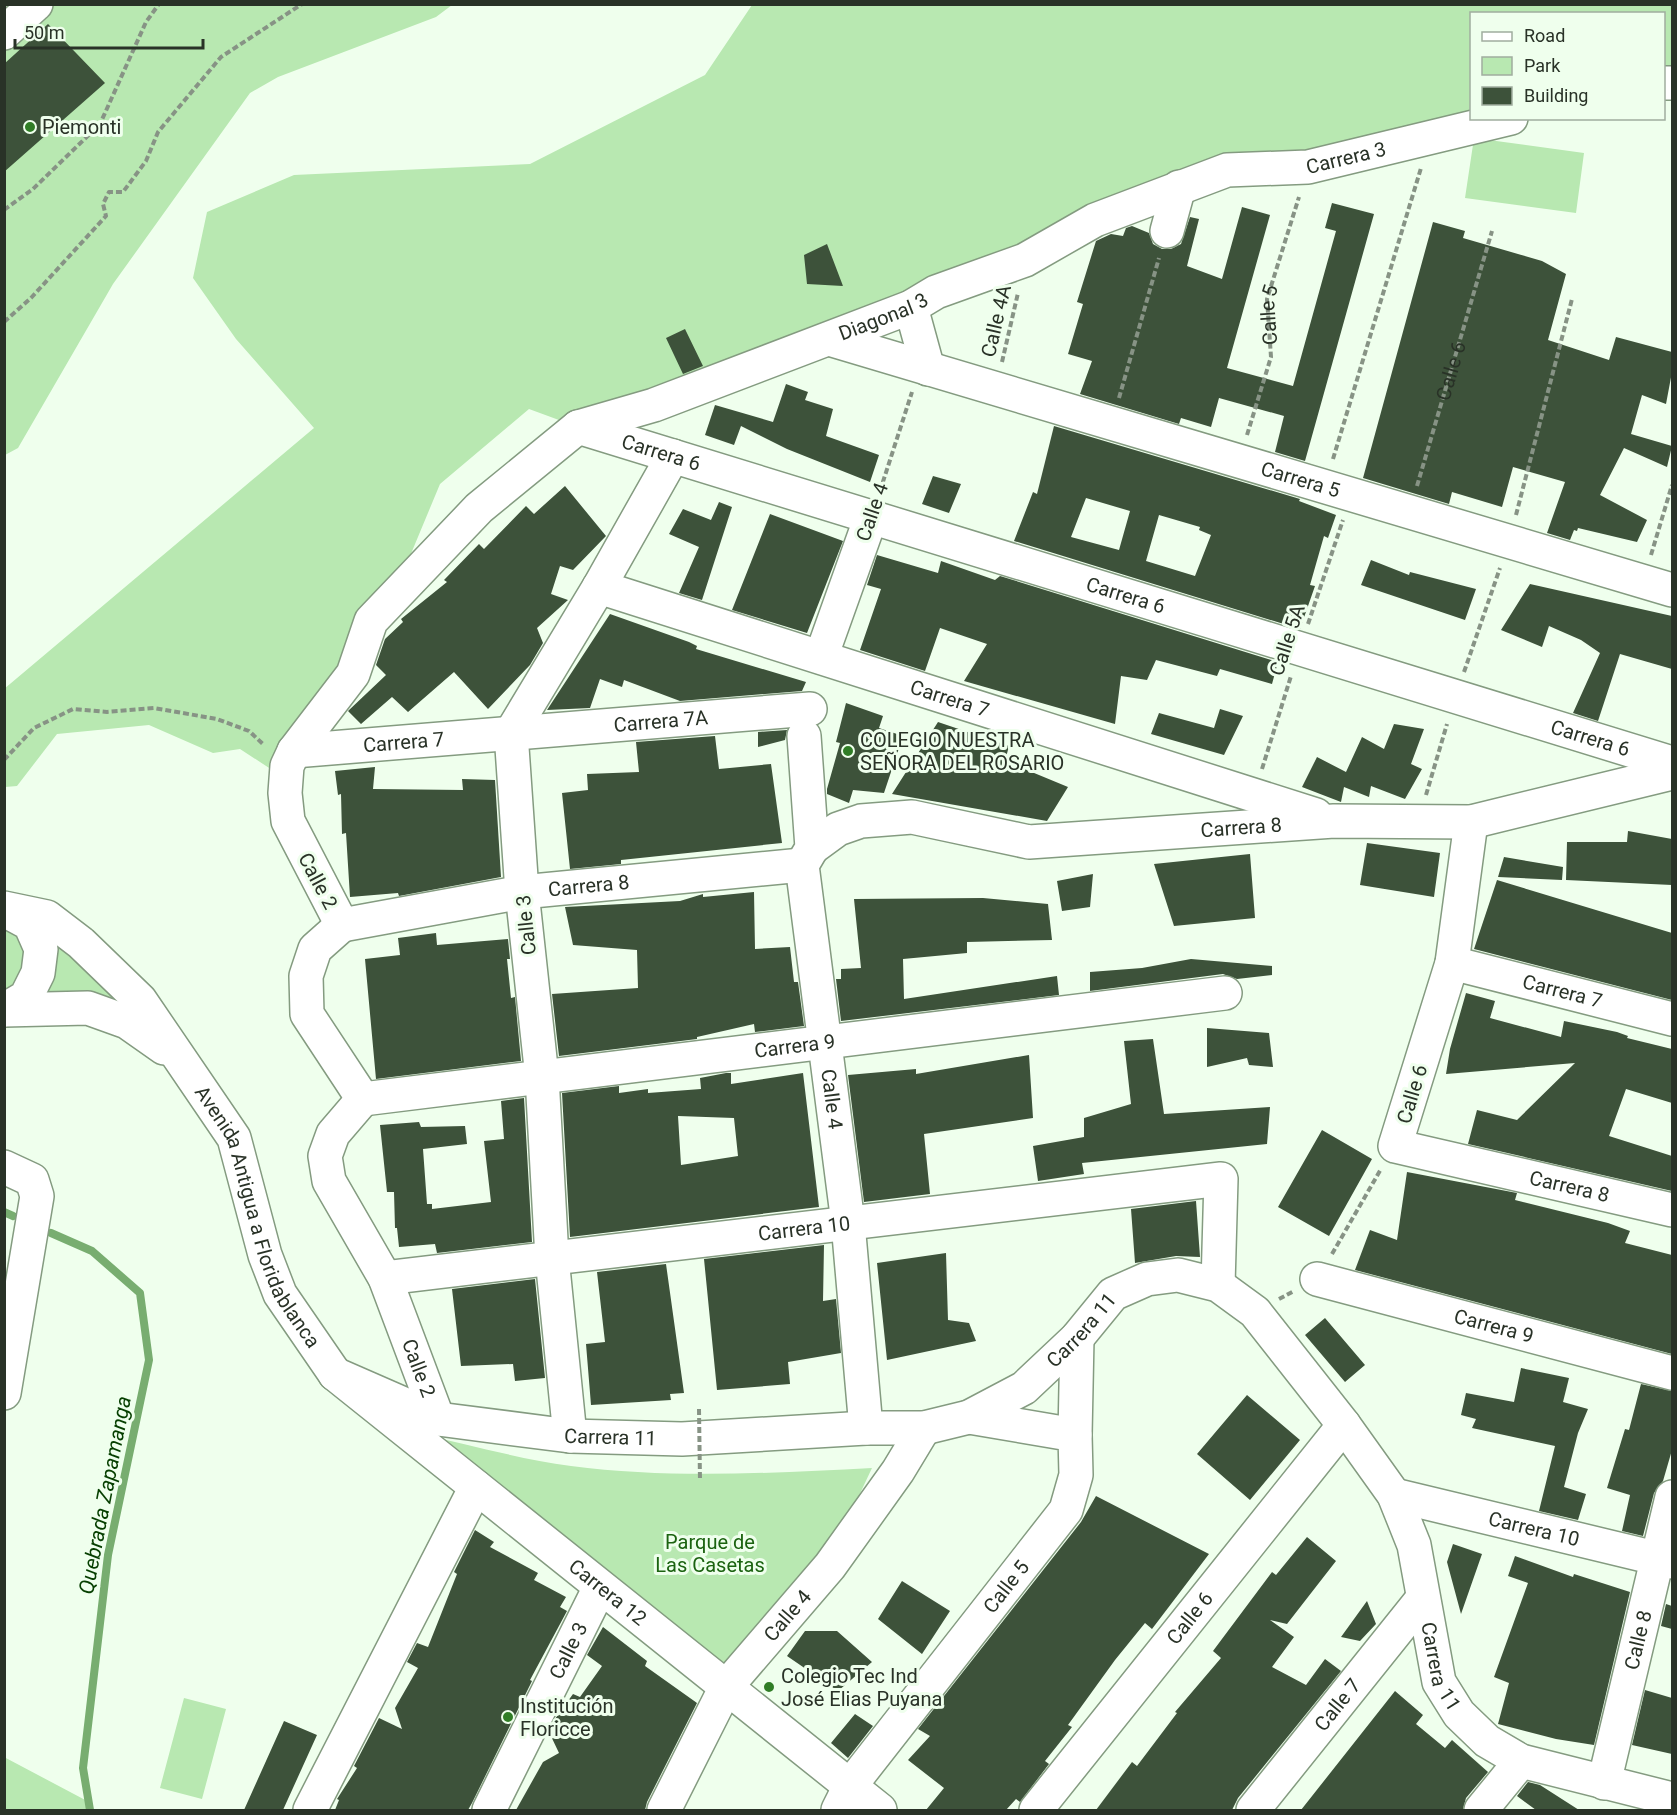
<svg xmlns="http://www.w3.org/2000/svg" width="1677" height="1815" font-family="Roboto,sans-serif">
<rect width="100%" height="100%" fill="#efffed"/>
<path fill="#b8e8b1" d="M4,5H452L436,17L278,77L250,93L113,284L18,448L5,455Z
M752,5H1672V87L1664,89V14H1472V118L1531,119L1308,167L1227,170L578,427L529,409L440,484L373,645L283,777L240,749L213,753L149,725L57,734L17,786L5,787L4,689L314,428L236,339L193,278L207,212L294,175L530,164L705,75Z
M1474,138L1584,153L1576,213L1465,198Z
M5,924L16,930L27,954L19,980L5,999Z
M43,925L145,1022L39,1000Z
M415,1433C467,1444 519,1459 571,1466C670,1479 772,1473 872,1468L856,1502L816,1559L766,1614L729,1666L643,1608Z
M184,1698L226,1709L202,1799L160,1788Z
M4,1757L89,1802L90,1810H5Z"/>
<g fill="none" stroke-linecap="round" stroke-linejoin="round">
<path stroke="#78ad70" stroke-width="8" d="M4,1212L13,1216
M51,1233L92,1251L140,1293L149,1360L108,1555L83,1768L90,1810"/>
</g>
<path fill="#3d523a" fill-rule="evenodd" d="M48,24L105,83L4,172V64Z
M1332,203L1374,214L1305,461L1275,452L1284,416L1219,398L1211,427L1181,418L1179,424L1080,394L1092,361L1068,354L1083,304L1077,302L1096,241L1111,234L1123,236L1126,228L1132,226L1149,233L1153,244L1162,249H1171L1181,244L1190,217L1199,219L1187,266L1222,279L1242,207L1270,215L1227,368L1293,386L1336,231L1325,228Z
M1433,222L1465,231L1463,238L1542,261L1566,274L1548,340L1609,360L1616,337L1672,352V372L1666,404L1642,395L1631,434L1672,446L1667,467L1624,448L1600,495L1647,520L1637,542L1578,528L1577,531L1574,530L1570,540L1547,533L1565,482L1513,467L1502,507L1452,492L1449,504L1363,478Z
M827,244L843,286L807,284L804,255Z
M685,329L703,366L683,374L666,338Z
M786,384L808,392L805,400L833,409L826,436L879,455L870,482L787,449L741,426L734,445L705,435L715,405L773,422Z
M1054,426L1300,499L1299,501L1336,515L1328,538L1324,536L1310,585L1315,586L1300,629L1014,541L1033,492L1037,494ZM1086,498L1130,511L1119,550L1071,537ZM1159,515L1200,527L1199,530L1211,535L1195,576L1146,561Z
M933,476L961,484L949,513L922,504Z
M565,486L606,536L573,570L560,566L551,594L568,600L537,628L543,643L530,665L488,709L454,672L408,712L392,697L361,724L348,711L386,675L376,665L385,639L403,622L401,619L447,582L444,580L479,544L484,549L526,506L534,514Z
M719,502L732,507L702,600L679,593L699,547L669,534L683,509L711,520Z
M770,514L843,541L807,633L732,610Z
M877,555L938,573L941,561L995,580L1000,576L1278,662L1272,684L1220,669L1217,676L1156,660L1147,680L1121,676L1115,724L964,681L987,644L940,628L925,671L860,650L881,589L867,585Z
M1371,560L1409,575L1410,572L1476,589L1465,620L1361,585Z
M1530,584L1672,616V669L1620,654L1598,721L1573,713L1600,653L1581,640L1549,626L1542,647L1501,630Z
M610,614L689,642L697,646L696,649L806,682L802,691L680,701L624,680L622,687L600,679L590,708L547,710Z
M846,703L883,716L879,728L903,736L884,793L853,790L849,803L827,794V789L840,743L836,742Z
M1220,709L1243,716L1224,755L1151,734L1159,713L1214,728Z
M938,722L1009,746L1005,761L1068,787L1047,821L892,794Z
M1394,724L1424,729L1411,764L1422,769L1405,799L1371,786L1369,797L1344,787L1341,802L1302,787L1317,757L1346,772L1362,737L1384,749Z
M787,730L785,740L758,747V732Z
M715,736L719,769L771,764L782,843L621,860V864L570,869L562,793L588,790L587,774L639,772L636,742Z
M375,767L373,789L463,790L462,779L495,780L501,877L399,896L398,893L350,897L346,833L342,834L341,794L338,795L335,771Z
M1628,831L1672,839V885L1566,880L1567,842H1627Z
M1367,843L1440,853L1434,897L1360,885Z
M1250,854L1255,918L1174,926L1154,864Z
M1504,857L1563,867L1562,880L1498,877Z
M1093,874L1090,907L1062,911L1057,881Z
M1497,880L1672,933V1000L1474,949Z
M754,892L755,949L790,947L794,982H798L804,1026L755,1032L754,1024L697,1037V1039L559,1056L552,994L638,988L637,950L573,945L565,907L680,901L703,894V897Z
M983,898L1048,904L1052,940L967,942V953L903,959L904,999L1057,976L1059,995L841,1021L836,979H841V969L861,968L854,899Z
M436,933L437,945L508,939L510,959H507L511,998L515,997L521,1061L376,1079L365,959L400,955L398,938Z
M1191,959L1272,966V975L1237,979L1223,974L1090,991V972L1142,968Z
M1466,993L1495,1001L1490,1018L1561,1037L1564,1021L1617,1032L1628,1036L1627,1038L1672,1049V1103L1626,1089L1609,1136L1672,1156V1191L1468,1144L1477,1110L1517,1120L1575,1063L1446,1074L1450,1049Z
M1207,1028L1269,1033L1273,1067L1249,1065L1247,1058L1207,1067Z
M1153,1039L1164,1114L1270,1107L1267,1144L1082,1163L1084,1174L1038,1181L1033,1146L1084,1137V1118L1131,1104L1124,1041Z
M1029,1055L1033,1118L924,1134L930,1194L864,1202L848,1075L916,1069V1074Z
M726,1073H731V1084L803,1073L819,1207L570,1237L562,1093L619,1086V1093L648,1089V1093L701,1089L700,1078ZM678,1116L734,1118L738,1156L681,1165Z
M524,1098L532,1242L437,1253L435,1244L399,1247L397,1228H395L394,1192H387L380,1125L419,1122L421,1127L465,1126L467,1144L423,1149L427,1204H432V1209L491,1202L484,1141L504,1139L501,1101Z
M1322,1130L1372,1159L1329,1236L1278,1207Z
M1407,1172L1517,1193L1515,1200L1608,1223L1630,1231L1625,1243L1672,1255V1354L1355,1270L1370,1230L1397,1240Z
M1196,1201L1200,1257L1176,1256L1135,1263L1131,1209Z
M824,1245L823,1301L836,1299L841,1353L788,1362L790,1384L717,1390L704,1259Z
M946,1253L948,1320L969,1323L976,1341L887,1360L877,1263Z
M666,1264L684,1393L670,1394L671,1400L591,1405L586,1344L605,1342L597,1272Z
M535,1279L545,1378L515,1381L513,1364L461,1366L452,1289Z
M1325,1318L1365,1365L1345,1382L1305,1335Z
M1521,1368L1569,1378L1563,1402L1588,1409L1578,1433L1564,1487L1586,1494L1578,1520L1539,1511L1555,1446L1472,1428L1476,1419L1461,1415L1466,1393L1514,1402Z
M1641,1384L1672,1391V1450L1663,1481L1654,1493L1643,1536L1622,1531L1630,1495L1607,1488L1625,1429L1629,1430Z
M1247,1395L1300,1440L1250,1500L1197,1454Z
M1096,1496L1209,1554L1152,1629L1145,1623L1115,1660L1068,1725L1072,1727L1045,1761L1049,1764L1020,1802L1016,1799L1006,1810H926L944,1788L908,1760L930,1736L918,1729L1081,1522Z
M475,1530L494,1542L490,1547L538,1573L534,1580L566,1597L560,1607L567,1611L530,1680L532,1681L472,1803L468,1810H335L339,1800L337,1799L357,1768L354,1766L379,1718L402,1729L395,1708L418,1668L407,1662L417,1643L428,1647L457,1574L454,1572Z
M1307,1537L1336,1561L1287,1624L1270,1620L1294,1637L1272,1667L1306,1685L1325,1659L1341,1671L1238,1798L1232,1810H1096L1132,1762L1137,1766L1177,1713L1175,1712L1221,1658L1213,1651L1272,1572L1276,1575Z
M1453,1544L1482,1554L1461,1614L1447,1562Z
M1515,1556L1573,1577L1574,1574L1630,1592L1594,1745L1556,1739L1498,1724L1509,1683L1494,1677L1528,1583L1508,1576Z
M902,1581L950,1611L922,1654L878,1619Z
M1367,1601L1376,1624L1360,1641L1341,1637Z
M1666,1604L1672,1606V1629L1661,1626Z
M603,1627L647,1661L645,1666L697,1703L647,1802L645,1810H516L543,1762L559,1753L549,1732L555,1719L573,1694L580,1697L602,1666L587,1655Z
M805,1631H837L872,1662L838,1691L787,1656Z
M1645,1690L1672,1698V1754L1632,1745Z
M1395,1691L1423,1715L1416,1724L1445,1748L1452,1740L1488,1772L1466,1798L1463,1809L1301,1810Z
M855,1714L873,1726L848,1758L831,1743Z
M284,1721L317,1735L283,1810H244Z
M1528,1782L1540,1785L1579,1810H1536L1517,1796Z"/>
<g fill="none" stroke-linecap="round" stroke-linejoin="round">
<defs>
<g id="minor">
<path d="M4,33L36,4"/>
<path d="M1664,83H1672"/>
<path d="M1167,231L1179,187"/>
<path d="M911,307L928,369"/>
<path id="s3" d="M829,339L1672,590"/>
<path id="s4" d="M578,427L1672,763"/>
<path id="s5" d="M599,587L1316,815"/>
<path d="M821,657L871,517"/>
<path id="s6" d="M804,736L812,848L802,865L848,1223L866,1428"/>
<path id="s7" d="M294,751L810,709"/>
<path id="s8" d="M1471,822L1452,963L1395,1146L1672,1210"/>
<path id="s9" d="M812,848L838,829L861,821L912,817L1029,842L1334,821L1471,822L1672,773"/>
<path id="s10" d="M4,908L47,917L81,943L140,1000L234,1138L265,1255L280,1294L335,1374L880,1810"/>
<path d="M4,910L30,924L41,949L38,973L26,997L4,1010"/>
<path id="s11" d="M342,925L288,821L285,793L287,766L294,751L353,674L371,621L479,508L578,427L654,405L911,307L936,292L1025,260L1095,220L1227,170L1308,167L1511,118"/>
<path id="s12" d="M342,925L522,892L802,865"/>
<path d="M342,925L315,949L306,976L307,1014L363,1099"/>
<path id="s13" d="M1452,963L1672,1019"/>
<path d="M4,1010L88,1008L127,1022L164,1048"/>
<path id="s14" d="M363,1099L1225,993"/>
<path id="s15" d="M363,1099L333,1134L325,1156L329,1181L385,1278L438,1419"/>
<path d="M4,1167L32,1180L37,1196L4,1393"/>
<path id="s16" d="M385,1278L1221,1179L1218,1285"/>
<path id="s17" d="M1317,1279L1672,1373"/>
<path id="s18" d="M335,1374L438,1419L570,1436L682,1439L866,1428H924L969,1417L1024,1388L1077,1338L1113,1294L1147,1279L1178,1275L1218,1285L1255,1312L1344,1425L1394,1495L1414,1545L1439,1682L1459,1714L1487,1741L1521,1761L1672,1799"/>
<path d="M1075,1435L1077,1338"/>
<path d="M570,1436L552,1258L542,1077L522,892L511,733L599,587L673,456"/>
<path id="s19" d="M1394,1495L1672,1562"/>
<path id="s20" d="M1604,1783L1672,1497"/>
<path d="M310,1810L476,1487"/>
<path id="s21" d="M489,1810L600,1587"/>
<path id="s22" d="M664,1810L726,1687L830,1566L898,1471L924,1428"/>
<path id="s23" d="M838,1810L850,1786L1066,1510L1076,1475L1075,1435L969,1417"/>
<path id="s24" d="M1036,1810L1344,1425"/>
<path id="s25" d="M1253,1810L1423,1598"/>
<path d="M1481,1810L1521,1761"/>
</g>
</defs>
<use href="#minor" stroke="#849b80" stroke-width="36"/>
<g stroke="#879385" stroke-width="4" stroke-dasharray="6 3" stroke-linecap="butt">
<path d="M4,210L33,189L100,124L146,22L159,4"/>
<path d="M4,322L31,298L106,216L103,204L109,192H123L146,161L158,132L221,57L302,4"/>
<path d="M1002,362L1018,293"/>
<path d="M1119,398L1159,258"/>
<path id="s1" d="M1247,435L1271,357L1267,299L1299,197"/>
<path d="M1333,459L1421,168"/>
<path id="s2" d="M1417,486L1492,231"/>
<path d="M880,491L912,392"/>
<path d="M1516,515L1572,299"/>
<path d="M1651,555L1672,485"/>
<path d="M1308,624L1343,520"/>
<path d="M1464,672L1500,568"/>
<path d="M4,760L34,728L73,709L107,712L154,708L217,719L249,731L264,745"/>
<path d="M1262,769L1291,676"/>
<path d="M1426,795L1447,724"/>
<path d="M1332,1254L1381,1169"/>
<path d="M1279,1299L1294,1291"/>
</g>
<use href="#minor" stroke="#fff" stroke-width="33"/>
<path stroke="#879385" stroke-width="4" stroke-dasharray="6 3" stroke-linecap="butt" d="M699,1409L700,1481"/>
</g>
<g fill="#307d26" stroke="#efffed" stroke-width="2">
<circle cx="30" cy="127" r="6"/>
<circle cx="848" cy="751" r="6"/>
<circle cx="769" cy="1687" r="6"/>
<circle cx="508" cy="1717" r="6"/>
</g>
<g text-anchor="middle" stroke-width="6" stroke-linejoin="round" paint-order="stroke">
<g font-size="20" fill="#293227" stroke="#efffed" text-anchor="start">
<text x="42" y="134">Piemonti</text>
<text x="860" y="747">COLEGIO NUESTRA<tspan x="860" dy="23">SEÑORA DEL ROSARIO</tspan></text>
<text x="781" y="1683">Colegio Tec Ind<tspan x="781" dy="23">José Elias Puyana</tspan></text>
<text x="520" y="1713">Institución<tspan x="520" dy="23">Floricce</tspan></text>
</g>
<g font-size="20" fill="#293227" stroke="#efffed">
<text dy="7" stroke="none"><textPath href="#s11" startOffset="1446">Carrera 3</textPath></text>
<text dy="7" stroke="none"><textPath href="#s1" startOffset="124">Calle 5</textPath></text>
<text dy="7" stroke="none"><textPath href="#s11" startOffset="951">Diagonal 3</textPath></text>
<text transform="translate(996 321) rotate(-77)" y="7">Calle 4A</text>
<text dy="7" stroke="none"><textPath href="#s2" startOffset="120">Calle 6</textPath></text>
<text dy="7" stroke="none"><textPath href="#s4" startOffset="87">Carrera 6</textPath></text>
<text dy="7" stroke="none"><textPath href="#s3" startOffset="492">Carrera 5</textPath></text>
<text transform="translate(872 512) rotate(-71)" y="7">Calle 4</text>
<text dy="7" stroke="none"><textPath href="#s4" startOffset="573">Carrera 6</textPath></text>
<text transform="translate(1287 640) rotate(-72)" y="7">Calle 5A</text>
<text dy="7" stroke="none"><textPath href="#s5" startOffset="368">Carrera 7</textPath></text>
<text dy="7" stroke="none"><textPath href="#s7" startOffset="368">Carrera 7A</textPath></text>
<text dy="7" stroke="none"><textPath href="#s4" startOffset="1059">Carrera 6</textPath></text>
<text dy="7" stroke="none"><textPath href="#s7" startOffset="110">Carrera 7</textPath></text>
<text dy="7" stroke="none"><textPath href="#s9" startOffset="440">Carrera 8</textPath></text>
<text transform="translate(318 881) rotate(62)" y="7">Calle 2</text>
<text dy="7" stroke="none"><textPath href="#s12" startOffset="250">Carrera 8</textPath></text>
<text transform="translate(526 925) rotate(-96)" y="7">Calle 3</text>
<text dy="7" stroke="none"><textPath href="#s13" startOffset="114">Carrera 7</textPath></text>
<text dy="7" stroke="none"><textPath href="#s14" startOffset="435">Carrera 9</textPath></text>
<text transform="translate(1412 1094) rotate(-73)" y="7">Calle 6</text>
<text dy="7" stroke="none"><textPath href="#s6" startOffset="368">Calle 4</textPath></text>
<text dy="7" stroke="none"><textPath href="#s8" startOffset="513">Carrera 8</textPath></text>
<text dy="7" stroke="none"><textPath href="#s10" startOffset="418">Avenida Antigua a Floridablanca</textPath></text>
<text dy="7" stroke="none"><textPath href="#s16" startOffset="422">Carrera 10</textPath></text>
<text dy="7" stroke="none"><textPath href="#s17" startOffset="183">Carrera 9</textPath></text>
<text dy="7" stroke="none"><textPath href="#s18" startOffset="790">Carrera 11</textPath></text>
<text dy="7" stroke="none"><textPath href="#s15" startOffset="303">Calle 2</textPath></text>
<text dy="7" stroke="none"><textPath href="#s18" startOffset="286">Carrera 11</textPath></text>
<text dy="7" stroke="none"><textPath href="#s19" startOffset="144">Carrera 10</textPath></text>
<text dy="7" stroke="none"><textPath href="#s23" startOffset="280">Calle 5</textPath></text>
<text dy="7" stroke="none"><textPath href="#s10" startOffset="945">Carrera 12</textPath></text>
<text dy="7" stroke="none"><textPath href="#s22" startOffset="232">Calle 4</textPath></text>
<text dy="7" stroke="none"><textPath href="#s24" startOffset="246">Calle 6</textPath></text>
<text dy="7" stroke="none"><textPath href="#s20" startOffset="147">Calle 8</textPath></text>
<text dy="7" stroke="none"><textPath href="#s21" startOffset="178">Calle 3</textPath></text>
<text dy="7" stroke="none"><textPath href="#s18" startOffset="1402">Carrera 11</textPath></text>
<text dy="7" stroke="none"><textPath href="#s25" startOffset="135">Calle 7</textPath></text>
</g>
<g font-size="20" fill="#1b6310" stroke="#efffed">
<text x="710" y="1549">Parque de<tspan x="710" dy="23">Las Casetas</tspan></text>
</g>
<g font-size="21" font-style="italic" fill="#063f00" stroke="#efffed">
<text transform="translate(105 1495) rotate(-79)" y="7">Quebrada Zapamanga</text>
</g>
</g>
<rect width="1677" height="1815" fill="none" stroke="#293227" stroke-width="12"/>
<rect x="1470" y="12" width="195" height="108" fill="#efffed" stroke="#a0ad9e" stroke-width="1.5"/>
<rect x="1482" y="32" width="30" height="9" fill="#ffffff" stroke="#a0ad9e" stroke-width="1.5"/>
<text x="1524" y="42" font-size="18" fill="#293227">Road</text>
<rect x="1482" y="57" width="30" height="18" fill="#b8e8b1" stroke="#a0ad9e" stroke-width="1.5"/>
<text x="1524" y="72" font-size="18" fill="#293227">Park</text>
<rect x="1482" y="87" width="30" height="18" fill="#3d523a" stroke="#a0ad9e" stroke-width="1.5"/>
<text x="1524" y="102" font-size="18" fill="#293227">Building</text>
<path d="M15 39v9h188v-9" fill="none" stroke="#293227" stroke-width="3"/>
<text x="24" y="39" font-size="18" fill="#293227" stroke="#efffed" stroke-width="4.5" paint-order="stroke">50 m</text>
</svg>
